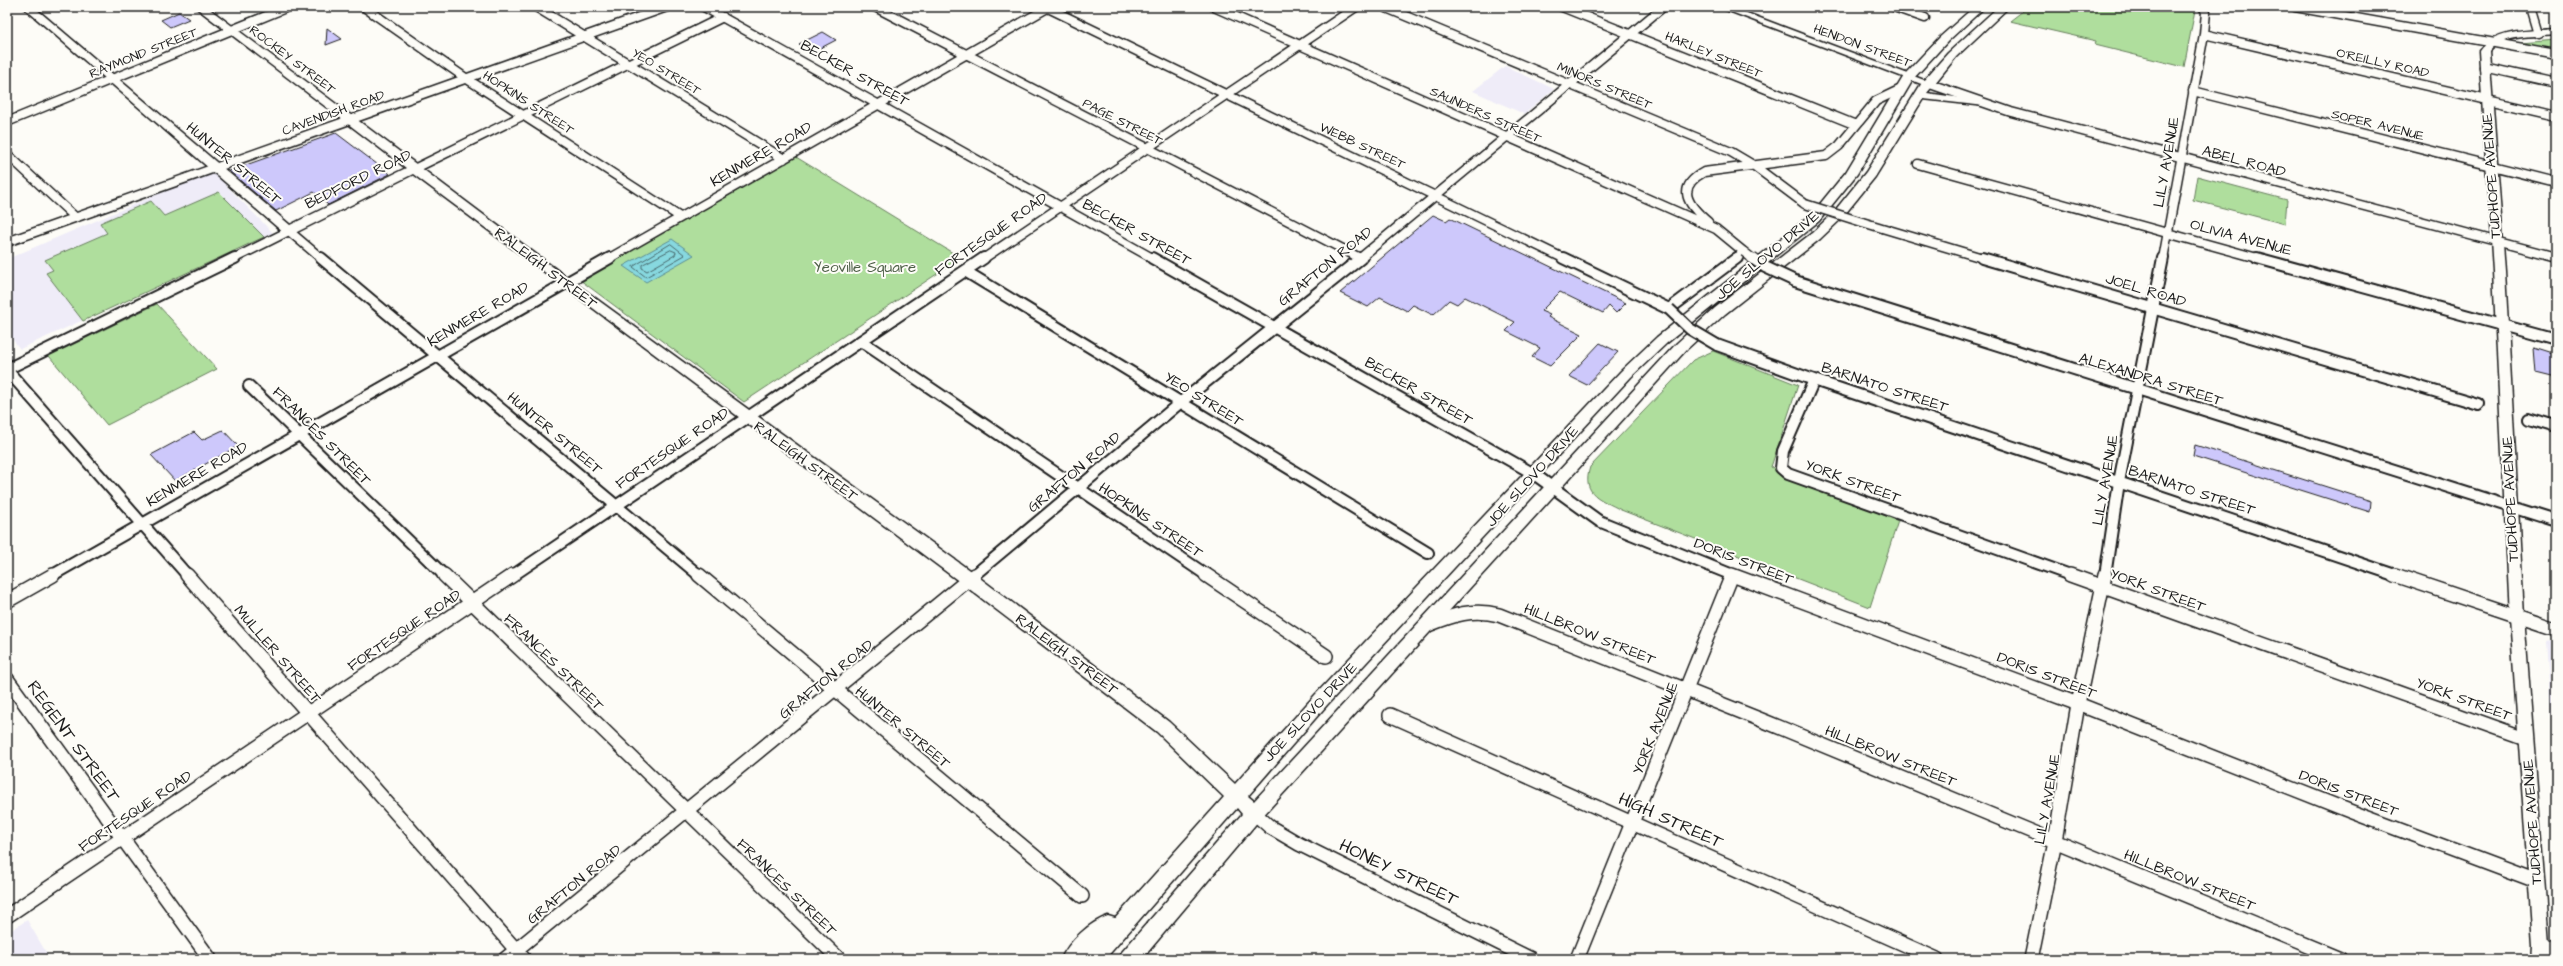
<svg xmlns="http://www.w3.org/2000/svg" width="2563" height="966" font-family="'Architects Daughter',sans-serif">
<rect width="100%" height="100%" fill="#fdfcf7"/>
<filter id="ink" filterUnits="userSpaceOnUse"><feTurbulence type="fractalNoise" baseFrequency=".025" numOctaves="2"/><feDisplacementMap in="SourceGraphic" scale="8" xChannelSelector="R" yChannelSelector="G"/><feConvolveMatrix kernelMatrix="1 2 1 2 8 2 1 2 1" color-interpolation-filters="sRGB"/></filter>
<g filter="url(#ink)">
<path fill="#efecf8" d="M1505,66L1554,89L1524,114L1473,91Z
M212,171L273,233L20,349L7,332V259Z
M2556,639V783L2546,641Z
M27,920L50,959H7V933Z"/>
<path fill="#afde9d" stroke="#667d5c" d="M2028,7H2180L2195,10L2184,67L2095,45L2096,41L2010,21Z
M2556,40V51L2509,44Z
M796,157L961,258L744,402L580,280Z
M2197,176L2287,200L2285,224L2193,200Z
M219,192L264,237L83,321L46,273L53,270L45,260L107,233L100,223L151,201L164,216Z
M157,304L217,369L107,425L49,356Z
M1713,351L1798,385L1771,467L1898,521L1870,607L1621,510C1601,499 1581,495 1590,467L1693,360Z"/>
<path fill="#87d8df" stroke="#5c8d91" d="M672,239L694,255L646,282L623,266Z"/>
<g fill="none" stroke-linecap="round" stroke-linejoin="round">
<path stroke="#47676a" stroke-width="1" d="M671,244L685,255L646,277L633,267Z
M671,250L676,252L675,255L647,271L642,268V265Z"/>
</g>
<path fill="#cdc8fb" stroke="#1c1c1c" d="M179,12L189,19L170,27L161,20Z
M327,28L342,39L326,45Z
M823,32L836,40L813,52L799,44Z
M336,133L390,174L328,205L314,192L276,211L229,171Z
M1433,215L1446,221L1450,218L1626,303L1616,313L1609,306L1603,313L1560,292L1541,311L1550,315L1548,317L1582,334L1550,366L1532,357L1540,348L1506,331L1515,322L1465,297L1457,304L1449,300L1433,315L1413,305L1407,311L1380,297L1368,307L1340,293Z
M1600,343L1618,352L1587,385L1569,376Z
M2534,348L2556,355V378L2536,373Z
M223,430L238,446L175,481L151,455L194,432L202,440Z
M2195,445L2371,501L2370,512L2193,456Z"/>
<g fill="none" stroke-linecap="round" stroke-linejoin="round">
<defs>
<path id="minor-far2" d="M364,7L467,79L680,217
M536,7L784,159
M704,7L1154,259
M875,7L1360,258
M1046,7L1565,259
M1214,7L1716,229L1744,252L1735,259
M1384,7L1731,152L1753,165L1805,204
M1562,7L1856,125
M1894,7L1925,18
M2295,7L2556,54
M2530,7L2538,34
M2204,34L2556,116
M2484,67L2556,83
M1927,83L2011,112L2556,257
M2193,91L2556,182
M7,122L288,7
M7,154L75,217
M1918,164L2261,259
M416,168L723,17
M1708,222C1688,205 1675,188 1704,172L1826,156L1839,146L1876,101L1901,89
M1862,222L1986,259
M7,242L667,7
M233,259L289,231L322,259
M608,259L1049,7
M983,259L1356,7
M1359,259L1663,7
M2163,259L2204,34L2206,12L2203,7"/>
<path id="minor-far1" d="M321,258L700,576
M1152,258L1534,474L1599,521L1735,576
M1563,258L1669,309L1737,258
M1982,258L2478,404
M2257,258L2556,340
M965,271L1428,553
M1795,281L2556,521
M861,341L1208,576
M1717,345L1814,380L2398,576
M7,369L235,258
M7,370L188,576
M1814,380L1783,451L1781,468L1788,474L2073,576
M249,386L445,576
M2529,419L2556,427
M51,576L610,258
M512,576L984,258
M973,576L1181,402L1361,258
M2105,576L2119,482L2163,258"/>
<path id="minor" d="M187,575L524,959
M444,575L839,959
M699,575L1082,896
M1206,575L1326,656
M1732,575L2078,704L2352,812L2536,881
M2070,575L2525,738
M2395,575L2556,629
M7,601L53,575
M1428,625C1453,615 1473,608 1499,615L1769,723L2340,959
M7,679L210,959
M1390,715L1937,959
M1254,813L1270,827L1299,844L1531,959
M7,916L513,575
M2541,944L2556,950
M505,959L974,575
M1577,959L1732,575
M2031,959L2055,841L2078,704L2105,575"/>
<path id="tertiary" d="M1718,7H1731L1932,83L1930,85H1924Z
M2556,29V35C2536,37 2503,34 2489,51L2505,271L2524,616L2549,944L2548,959H2532L2533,944L2510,616L2493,271L2479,51C2495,29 2532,31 2556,29Z"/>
<path id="secondary" d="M23,7H34L290,225L406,168L195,7H207L569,279L976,575L1169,722L1235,784L1315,695L1621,371L1657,337L1811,215L1846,172L1905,74L1940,37L1974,7H1985L1948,41L1914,78L1857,174L1819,221L1667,343L1631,377L1327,705L1248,796L1254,801L1677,343L1715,308L1812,233L1833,213L1866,172L1923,81L1948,53L1998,7H2009L1956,57L1927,93L1990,102L1996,105L1994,107L1923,99L1875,177L1841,219L1820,239L1725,314L1687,349L1260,819L1142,959H1119L1122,952L1242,814L1237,808L1105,959H1082L1085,952L1224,797L1157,732L964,585L413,174L293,234H285Z"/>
<path id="primary" d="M1108,916L1125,921L1128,928L1125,935L1117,938L1109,937L1087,959H1061C1069,941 1090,922 1108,916Z"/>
</defs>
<use href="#minor-far2" stroke="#1c1c1c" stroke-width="11"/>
<use href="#minor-far1" stroke="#1c1c1c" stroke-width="14"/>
<use href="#minor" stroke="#1c1c1c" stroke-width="16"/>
<use href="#tertiary" stroke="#1c1c1c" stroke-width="3"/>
<use href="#secondary" stroke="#1c1c1c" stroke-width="3"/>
<use href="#primary" stroke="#1c1c1c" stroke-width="3"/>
<use href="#minor-far2" stroke="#fdfcf7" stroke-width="8"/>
<use href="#minor-far1" stroke="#fdfcf7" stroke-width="10"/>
<use href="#minor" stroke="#fdfcf7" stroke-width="13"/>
<use href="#tertiary" fill="#fdfcf7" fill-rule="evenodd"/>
<use href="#secondary" fill="#fdfcf7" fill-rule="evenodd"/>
<use href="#primary" fill="#fdfcf7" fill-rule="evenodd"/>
<defs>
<path id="minor-bridge-far1" d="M1805,204L1862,222
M1744,252L1753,259"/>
<path id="minor-bridge" d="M1752,258L1765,267L1795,281
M1669,309L1690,329L1717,345"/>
</defs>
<use href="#minor-bridge-far1" stroke="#1c1c1c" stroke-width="11" stroke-linecap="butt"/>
<use href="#minor-bridge" stroke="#1c1c1c" stroke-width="14" stroke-linecap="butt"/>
<use href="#minor-bridge-far1" stroke="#fdfcf7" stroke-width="8"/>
<use href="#minor-bridge" stroke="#fdfcf7" stroke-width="10"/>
</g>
</g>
<g text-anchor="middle" stroke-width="4" stroke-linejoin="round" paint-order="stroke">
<g font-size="13" fill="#1c1c1c" stroke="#fdfcf7">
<text transform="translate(1863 45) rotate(20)" y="5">HENDON STREET</text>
<text transform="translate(143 52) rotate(-22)" y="5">RAYMOND STREET</text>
<text transform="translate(1714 54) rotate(22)" y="5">HARLEY STREET</text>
<text transform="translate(293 59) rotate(37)" y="5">ROCKEY STREET</text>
<text transform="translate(2383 62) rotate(13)" y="5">O'REILLY ROAD</text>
<text transform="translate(667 71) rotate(31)" y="5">YEO STREET</text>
<text transform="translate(1605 85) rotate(23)" y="5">MINORS STREET</text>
<text transform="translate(529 102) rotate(33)" y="5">HOPKINS STREET</text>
<text transform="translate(333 112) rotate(-20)" y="5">CAVENDISH ROAD</text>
<text transform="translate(1486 114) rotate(24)" y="5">SAUNDERS STREET</text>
<text transform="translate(1123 121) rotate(27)" y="5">PAGE STREET</text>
<text transform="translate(2378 124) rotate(14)" y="5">SOPER AVENUE</text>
<text transform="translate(1363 145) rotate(25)" y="5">WEBB STREET</text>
</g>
<g font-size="15" fill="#1c1c1c" stroke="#fdfcf7">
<text transform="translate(855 73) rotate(29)" y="5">BECKER STREET</text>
<text transform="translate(761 154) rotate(-30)" y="5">KENMERE ROAD</text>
<text transform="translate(2244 161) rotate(15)" y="5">ABEL ROAD</text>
<text transform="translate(2166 162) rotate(-80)" y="5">LILY AVENUE</text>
<text transform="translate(234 163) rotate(40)" y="5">HUNTER STREET</text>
<text transform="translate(2491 176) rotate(-94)" y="5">TUDHOPE AVENUE</text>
<text transform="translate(358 179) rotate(-26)" y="5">BEDFORD ROAD</text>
<text transform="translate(1137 232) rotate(29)" y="5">BECKER STREET</text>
<text transform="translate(991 234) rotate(-35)" y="5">FORTESQUE ROAD</text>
<text transform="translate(2241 237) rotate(15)" y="5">OLIVIA AVENUE</text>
<text transform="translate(1767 255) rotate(-40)" y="5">JOE SLOVO DRIVE</text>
<text transform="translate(1325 266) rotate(-39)" y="5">GRAFTON ROAD</text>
<text transform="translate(546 268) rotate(37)" y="5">RALEIGH STREET</text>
<text transform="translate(2146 290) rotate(17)" y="5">JOEL ROAD</text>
<text transform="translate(478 314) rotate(-30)" y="5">KENMERE ROAD</text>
<text transform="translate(2151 379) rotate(17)" y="5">ALEXANDRA STREET</text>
<text transform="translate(1885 387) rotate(18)" y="5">BARNATO STREET</text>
<text transform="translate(1419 391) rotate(30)" y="5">BECKER STREET</text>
<text transform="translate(1204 399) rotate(32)" y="5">YEO STREET</text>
<text transform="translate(555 433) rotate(40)" y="5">HUNTER STREET</text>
<text transform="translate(322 436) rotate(45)" y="5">FRANCES STREET</text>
<text transform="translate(672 448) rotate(-34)" y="5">FORTESQUE ROAD</text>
<text transform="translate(806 461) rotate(36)" y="5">RALEIGH STREET</text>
<text transform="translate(1074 472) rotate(-40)" y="5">GRAFTON ROAD</text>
<text transform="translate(197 474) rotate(-30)" y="5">KENMERE ROAD</text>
<text transform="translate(1532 476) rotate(-48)" y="5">JOE SLOVO DRIVE</text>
<text transform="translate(2105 480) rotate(-80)" y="5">LILY AVENUE</text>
<text transform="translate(1853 481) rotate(20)" y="5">YORK STREET</text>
<text transform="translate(2192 490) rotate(18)" y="5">BARNATO STREET</text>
<text transform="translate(2510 499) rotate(-93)" y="5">TUDHOPE AVENUE</text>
<text transform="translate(1151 520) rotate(34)" y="5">HOPKINS STREET</text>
<text transform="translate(1744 561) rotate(21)" y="5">DORIS STREET</text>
<text transform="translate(2158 590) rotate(20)" y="5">YORK STREET</text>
<text transform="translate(404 630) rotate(-34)" y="5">FORTESQUE ROAD</text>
<text transform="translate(1590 634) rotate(22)" y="5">HILLBROW STREET</text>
<text transform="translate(278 654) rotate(49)" y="5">MULLER STREET</text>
<text transform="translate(1067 654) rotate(37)" y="5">RALEIGH STREET</text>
<text transform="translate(554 662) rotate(44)" y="5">FRANCES STREET</text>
<text transform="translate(2047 675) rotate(21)" y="5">DORIS STREET</text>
<text transform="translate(826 679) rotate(-39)" y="5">GRAFTON ROAD</text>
<text transform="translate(2464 699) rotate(20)" y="5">YORK STREET</text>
<text transform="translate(1310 712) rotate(-47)" y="5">JOE SLOVO DRIVE</text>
<text transform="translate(903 727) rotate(40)" y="5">HUNTER STREET</text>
<text transform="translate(1655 728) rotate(-68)" y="5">YORK AVENUE</text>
<text transform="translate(1891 756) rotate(22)" y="5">HILLBROW STREET</text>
<text transform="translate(2349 793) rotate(21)" y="5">DORIS STREET</text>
<text transform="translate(2047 799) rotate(-80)" y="5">LILY AVENUE</text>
<text transform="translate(135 811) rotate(-34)" y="5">FORTESQUE ROAD</text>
<text transform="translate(2532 822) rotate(-94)" y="5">TUDHOPE AVENUE</text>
<text transform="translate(2190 880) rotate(22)" y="5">HILLBROW STREET</text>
<text transform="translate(574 884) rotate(-39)" y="5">GRAFTON ROAD</text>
<text transform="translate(787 887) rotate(44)" y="5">FRANCES STREET</text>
</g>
<g font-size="15" fill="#4f6049" stroke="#fdfcf7">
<text x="865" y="272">Yeoville Square</text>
</g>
<g font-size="18" fill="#1c1c1c" stroke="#fdfcf7">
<text transform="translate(74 741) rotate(54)" y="6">REGENT STREET</text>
<text transform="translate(1671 820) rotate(24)" y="6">HIGH STREET</text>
<text transform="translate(1399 872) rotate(26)" y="6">HONEY STREET</text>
</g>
</g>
<rect width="2563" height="966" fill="none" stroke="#fdfcf7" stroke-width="24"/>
<rect x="12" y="12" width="2539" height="942" fill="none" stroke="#1c1c1c" stroke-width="1.5" filter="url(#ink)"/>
</svg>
